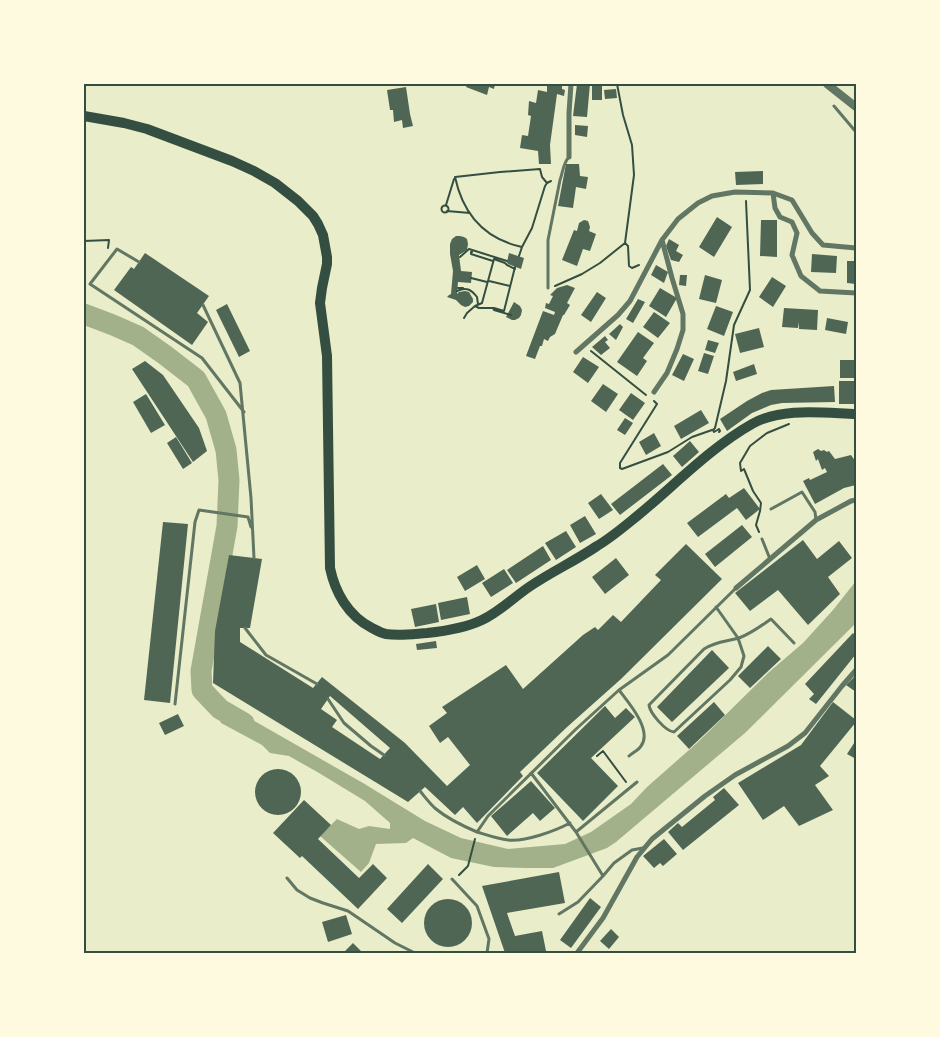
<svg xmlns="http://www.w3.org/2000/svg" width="940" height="1037" font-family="Mulish,sans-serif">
<rect width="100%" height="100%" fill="#e9edc9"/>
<path fill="#a3b18a" d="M856,581V623L745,733L616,842L607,848L553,868H526L494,867L451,858L413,838L406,843L376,844L369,863L361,872L320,836L337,819L359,829L369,826L390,829V823L365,801L319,773L289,756L270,753L262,745L221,723L217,713L221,702L363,783L425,821L461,838L508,849L565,844L591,832L631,804L647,787L697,743L768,673L803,643L833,610Z"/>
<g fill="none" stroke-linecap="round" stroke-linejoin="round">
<path stroke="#a3b18a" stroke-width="21" d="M84,314L113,325L138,336L165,355L196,379L216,415L226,450L229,480L227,526L201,671L202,690L220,709L244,723"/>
</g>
<path fill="#4f6655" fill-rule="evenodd" d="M467,84H495L494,89L489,87L487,95L466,87Z
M547,84H562V89L565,90L564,96L557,94L550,145L551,164H539L538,151L520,148L522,135L528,136L531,116L528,115L529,101L536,103L538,90L547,92Z
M577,84H590L587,117L573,116Z
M592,84H602V100H592Z
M406,87L410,114L413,126L403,128L402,120L394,122L393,110H390L387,90Z
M616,89L617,98L605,99L604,90Z
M575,125L588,126L587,137L575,135Z
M566,164H579L580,176L588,177L586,189L576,187L573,208L558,206Z
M763,171V184L736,185L735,172Z
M717,217L732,227L714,257L699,247Z
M584,220L588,221L590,227L589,231L596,234L590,251L583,249L577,266L562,260L574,230L577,231L579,223Z
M761,220H777V257L760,256Z
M456,236H460L464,237L467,239L468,244L467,250L459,255L461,271L472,272L471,283L458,282L457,294L459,292L465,291L469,292L473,299V302L469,306L465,307L461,305L456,300L447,297L449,295L451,294L453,271L450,254V244L452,239Z
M669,239L679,245L676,251L683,255L679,262L671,260L666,246Z
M145,253L209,296L197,313L208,322L192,345L114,290L131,267L134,269Z
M509,253L524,258L521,269L508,264L507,262Z
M812,254L837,256L836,273L811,272Z
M847,261H856V284L847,283Z
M656,265L668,272L664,283L651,275Z
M680,275H687L686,286L679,285Z
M705,275L722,280L716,303L699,299Z
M772,277L786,286L773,307L759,297Z
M567,285L575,288L567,303L570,305L564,315H563L555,334L550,337L548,341L544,339L542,346H540L535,359L526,356L543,311L554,315L555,312L545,308L546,303L549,304L553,296L550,295L557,288Z
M660,288L677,298L666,317L649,306Z
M597,292L606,298L591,322L581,315Z
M638,299L645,302L633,323L626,319Z
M514,302L520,306L522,310L521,315L519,318L515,320H512L506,317Z
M227,304L250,351L239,357L216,310Z
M716,306L733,312L724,336L707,329Z
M784,308L818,310L817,330L799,329V322L798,328L782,327Z
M654,312L670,323L658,338L643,327Z
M827,318L848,322L846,334L825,330Z
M620,324L623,327L616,340L609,334Z
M759,328L764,347L740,353L735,334Z
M638,332L654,343L643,358L647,361L637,376L617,362Z
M605,336L608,340L605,342L610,348L601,355L592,347Z
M708,340L719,343L715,353L705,350Z
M704,353L714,356L708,374L698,371Z
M683,354L694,359L684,381L672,375Z
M583,357L599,367L588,383L573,372Z
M840,360H856V378H840Z
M145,361L163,375L199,428L207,451L193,462L132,369Z
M754,364L757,374L736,381L733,372Z
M839,381H856V404H839Z
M603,384L618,394L606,412L591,401Z
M834,386L835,402L782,403L771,405L752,413L727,431L720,419L747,401L762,393L771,390Z
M631,393L645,403L633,420L619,410Z
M146,394L165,425L151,433L133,402Z
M701,410L709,423L681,439L674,426Z
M625,418L633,423L625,435L617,430Z
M654,433L661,446L646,455L639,442Z
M176,437L192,463L183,469L167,443Z
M690,441L699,452L682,467L673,456Z
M818,449L821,451L824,450L827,452L829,451L835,459L851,455L856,462V485L844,488L815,504L803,481L809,478L810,480L827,472L825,468L822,470L818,459L816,461L813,452Z
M663,464L672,475L620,515L611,504Z
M744,488L760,509L746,520L737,508L698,537L687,523L726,494L729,498Z
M601,494L613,510L599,519L588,503Z
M585,516L596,534L580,543L570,525Z
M163,522L188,524L170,703L144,700Z
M742,525L752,537L715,567L705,554Z
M566,531L576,547L556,560L545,543Z
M803,540L817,559L839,541L852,558L828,577L840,594L808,625L778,590L750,611L735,593Z
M686,544L722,579L621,679L566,728L520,772L523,776L477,823L463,807L455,815L425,787L408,802L213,683L215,631L229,555L262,559L250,628H240V642L313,688L322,677L405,743L447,786L470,765L448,737L440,743L429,726L447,713L442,707L506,665L523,689L583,635L595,627L598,630L613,615L621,622L661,580L655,575ZM330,696L390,748L380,759L332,727L337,720L321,709Z
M543,546L551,560L516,583L507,570Z
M616,558L629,575L605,594L592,577Z
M477,565L485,579L465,591L457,577Z
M504,569L513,583L491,597L482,583Z
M467,597L470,614L441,620L438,603Z
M436,604L439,622L415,627L411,609Z
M853,633L856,636V654L816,704L809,699L814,694L805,684Z
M436,641L437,648L417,650L416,644Z
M768,646L781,659L750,688L738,676Z
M712,650L729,668L672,722L657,707Z
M856,675V692L846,685Z
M714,702L725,715L689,749L677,736Z
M833,702L856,720V722L820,766L829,776L815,785L833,810L799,826L784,806L763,820L738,783L801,745Z
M605,706L615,718L626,708L635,717L591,758L618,786L583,821L537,773Z
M178,714L184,726L165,735L159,723Z
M856,740V759L847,754Z
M255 792a23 23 0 1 1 46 0a23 23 0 1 1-46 0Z
M531,781L555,808L540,821L533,813L507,836L491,816Z
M724,788L739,805L683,850L668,832L678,823L682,827L715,800L713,797Z
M304,800L331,825L318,839L359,878L373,864L387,878L358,909L302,856L300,858L273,833Z
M664,839L677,854L663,866L660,863L654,868L643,856Z
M428,864L443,879L402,923L387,909Z
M559,872L565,903L507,913L515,936L542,931L546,951L534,953H505L482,886Z
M590,898L601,907L571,948L560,940Z
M424 923a24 24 0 1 1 48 0a24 24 0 1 1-48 0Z
M346,915L352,934L328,942L322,922Z
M611,929L619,937L609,949L600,941Z
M353,943L363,953H343Z"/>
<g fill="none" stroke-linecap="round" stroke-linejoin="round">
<path stroke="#344e41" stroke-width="2" d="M617,84L623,115L632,145L634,175L625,243L628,246L629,266L632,268L639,265
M455,177C463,214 485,239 522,247
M455,177L500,172L540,169L542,177L547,183
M446,205L454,179
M441.5 209a3.5 3.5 0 1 1 7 0a3.5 3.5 0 1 1-7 0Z
M447,211L470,213
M84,241L109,240L108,248
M472,252H471V254L493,261
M519,256L522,247L532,228L545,186L547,183L551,181
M460,257L469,249L507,261
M515,269L507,265L505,263L494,259L482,303L475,306L479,308H494L504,311L515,267
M471,278L487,282
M489,281L510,286
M555,286L582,274L600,263L625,243
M458,288H463
M457,291C466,287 471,289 477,297L478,304
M493,308L494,310L511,315
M464,318L467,313L475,306
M591,351L646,395
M654,401L657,404L620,463V468L622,469L668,452L692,437L712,430
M719,432L720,431L719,429L714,432L713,430L715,428L726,381L734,325L750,290L746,201
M759,532L756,525L760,511L761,503L753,491L744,469L741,471L740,463L750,446L767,433L789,424
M597,756L603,751L626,782
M459,875L468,866L475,839"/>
<path stroke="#617663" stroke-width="3" d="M834,106L856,132
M139,262L117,249L90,284L202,358L244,412
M548,288V240L560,180C563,172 563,163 569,157
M203,305L240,383L251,498L254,558
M771,509L802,492L815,512L816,520
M762,539L770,559
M716,607L738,638L744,656L741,667L730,680L674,732C665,731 650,713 649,705L704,649C717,641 725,642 739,638C750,634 761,626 771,619L794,643
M245,628L266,655L317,684
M619,690C628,702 653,730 641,746C639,750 632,753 629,756
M328,699L344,723L371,746L384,755
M175,704L195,522L199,510L248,517L251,527
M531,773L576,832L603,876L578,902L559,914
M420,791C425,797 430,804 436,809C448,819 463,826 477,832L488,816L575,730L619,690L668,655L736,588
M477,832C487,835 498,839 508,840C525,842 555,831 570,823
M576,832L637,782
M603,876L614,863L632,850L643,848
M287,878L297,890L310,898L323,903L348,911L395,943L415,953
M452,879L477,906L489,939L487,953"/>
<path stroke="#617663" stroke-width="5" d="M569,157V113L571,84
M773,193L775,208L780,217L792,222L797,233L792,255L801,276L820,291L856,293
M576,352L618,315L630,301L662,240L678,219L698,203L712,196L735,192L773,193L792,200L812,233L823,245L856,248
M654,392L667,373L677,349L683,330V314L672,278L662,240
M736,588L816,520L851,501L856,500
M577,953L603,918L637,857L652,839L705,796L735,775L788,746L805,733L842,686L856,670"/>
<path stroke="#617663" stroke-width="8" d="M827,84L856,107"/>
<path stroke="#344e41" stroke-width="10" d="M84,116L124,123L147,129L232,161L254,171L275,183L298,201L313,216L318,224L323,235L327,257V264L322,288L320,303L327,356L330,568C335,592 348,616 372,628C376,630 381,633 386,634C399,636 413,634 427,633C446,631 465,628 482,620C499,612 513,598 529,587C551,572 575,561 597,546C609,539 620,530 631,521C670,490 708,449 752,424C781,407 824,413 856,414"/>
</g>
<rect width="940" height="1037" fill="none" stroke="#fefae0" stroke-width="170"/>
<rect x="85" y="85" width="770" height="867" fill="none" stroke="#344e41" stroke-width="2"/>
</svg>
